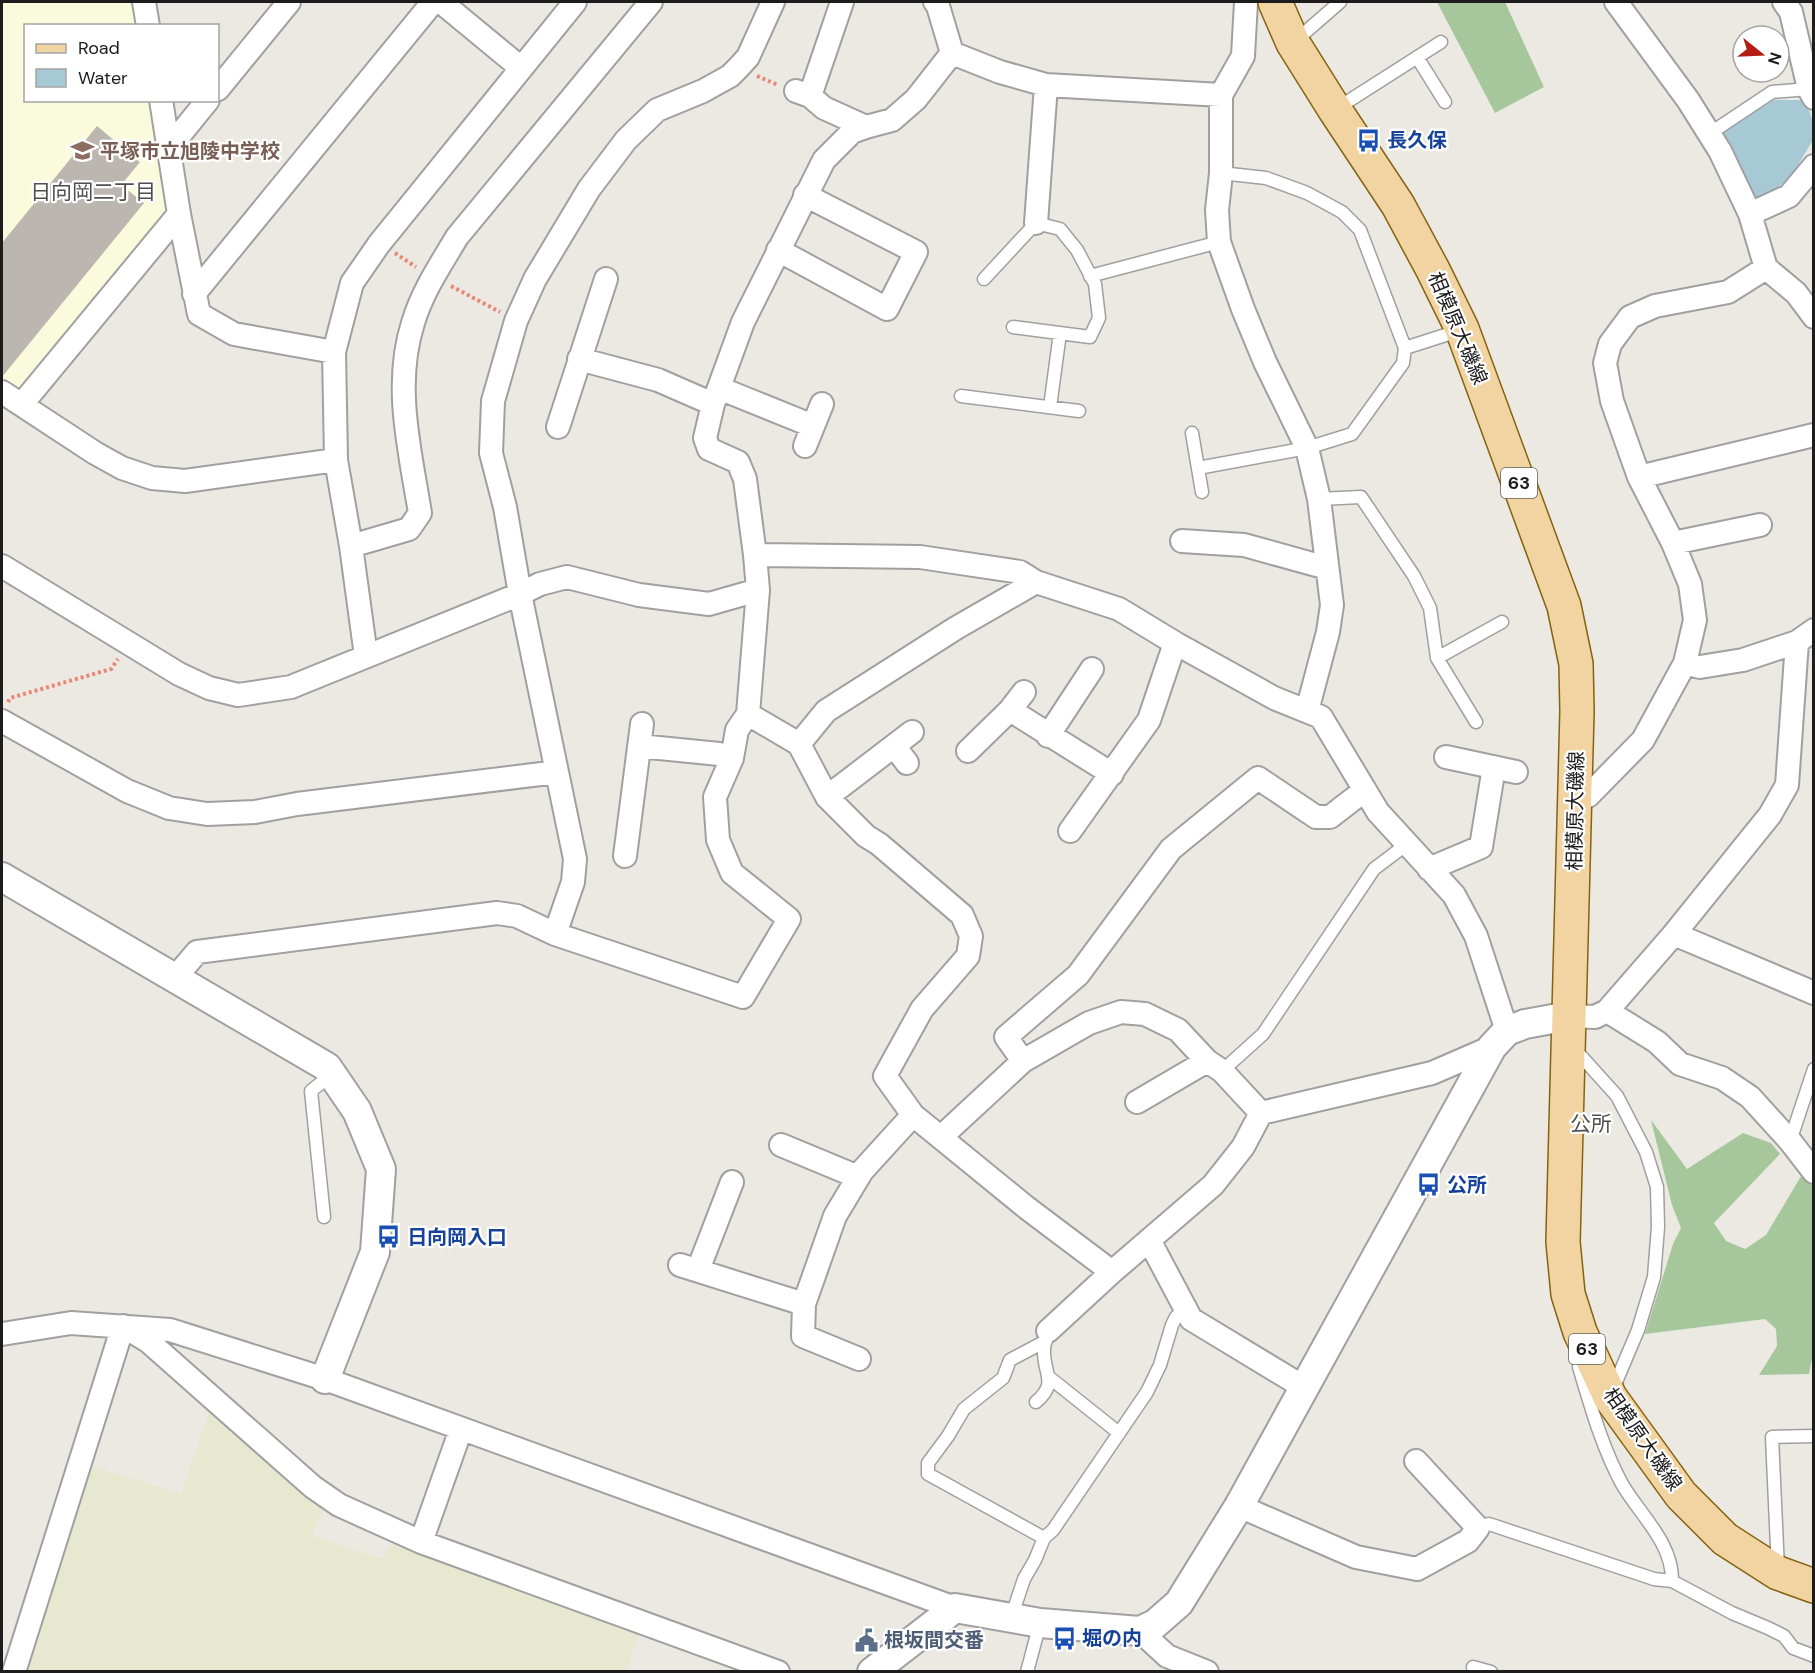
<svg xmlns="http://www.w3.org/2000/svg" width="1815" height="1673" font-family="'DM Sans','Noto Sans JP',sans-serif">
<rect width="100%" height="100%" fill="#ece9e2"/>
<path fill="#fafbdc" d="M2,2H136L140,25L26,26V100L153,101L171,202L167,217L23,388L12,391L2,384Z"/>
<path fill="#e6e9cf" d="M213,1402L324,1506L312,1536L382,1559L396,1538L639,1634L626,1671L22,1672L89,1465L181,1494Z"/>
<path fill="#a6c79b" d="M1437,2H1505L1544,87L1495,113Z
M1651,1120L1687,1169L1743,1133L1771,1143L1780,1154L1714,1223L1726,1241L1745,1249L1766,1235L1800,1178L1813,1160L1814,1349L1809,1374L1759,1375L1777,1346L1776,1329L1765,1319L1645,1334L1673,1244L1681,1228L1672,1205Z"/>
<path fill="#a7c9d6" d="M1774,100H1806L1813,123V140L1790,178L1762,199L1749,195L1715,135Z"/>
<path fill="#bcb6b0" d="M97,126L140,162L121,185L144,203L2,377V243Z"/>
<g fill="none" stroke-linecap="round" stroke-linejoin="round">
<defs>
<path id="service" d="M1294,42L1340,2
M1417,57L1445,102
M1336,109L1441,42
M1709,134L1772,92L1809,89
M1090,276L1219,242
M984,279L1036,223L1060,229L1077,250L1095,284L1099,318L1090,337L1013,327
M1405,348L1461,330
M961,396L1079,411
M1050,407L1060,333
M1192,433L1202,492
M1198,468L1307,448L1352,434L1403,363L1405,348L1360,230L1342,212L1307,193L1266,178L1221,173
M1319,499L1361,497L1414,576L1430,608L1437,658L1476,722
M1437,658L1502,622
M1572,1053L1580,1055L1617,1096L1646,1152L1657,1187L1658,1227L1654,1277L1638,1330L1613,1389
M1222,1071L1263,1034L1374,869L1407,844
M1790,1141L1814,1069
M324,1217L311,1091L332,1074
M1050,1378L1119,1433
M1036,1402C1059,1382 1043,1374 1044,1350C1044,1345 1046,1340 1047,1335
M1478,1528L1489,1524L1654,1579L1672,1581C1673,1543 1640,1515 1622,1484C1602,1447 1591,1407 1579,1367V1358
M1044,1538L928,1474V1463L948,1436L964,1409L1003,1378L1010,1360L1046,1341
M1778,1569L1772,1437L1814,1436
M1672,1581L1732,1613L1768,1628L1784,1636L1793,1648L1814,1656
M1011,1618L1024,1579L1035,1560L1044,1538L1053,1530L1147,1392L1160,1365L1172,1325L1176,1317L1185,1309
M1473,1667L1491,1672
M1027,1672L1040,1623"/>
<path id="minor" d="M144,2L148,26
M441,2L521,68
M935,2L938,6L952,53
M1246,2L1243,56L1221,95V173L1217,210L1219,242L1243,309L1265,362L1307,448L1319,499L1332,605L1328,632L1307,711
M1616,2L1688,100L1720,151L1750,214
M1784,2L1791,12L1809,89L1814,98
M952,53L1000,72L1046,85L1221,95
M218,89L289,2
M796,91L810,96L824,108L866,127
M810,96L842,2
M161,100L179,214L199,314L234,334L334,352
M169,148L208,100
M1814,166L1789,196L1750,214L1766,268L1796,293L1814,317
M1036,223L1046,85
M778,250L887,309L916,252L805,195
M194,294L433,2
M579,359L658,380L713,404
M719,388L813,426
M2,392L95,453L122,468L152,478L185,481L336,460
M22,404L179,214
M558,427L606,279
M805,446L822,404
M1639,477L1814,435
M1182,541L1244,545L1327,568
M1673,543L1760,525
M351,546L409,529L420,513C410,451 393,385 413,323C422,292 441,264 457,237L651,2
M755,555L920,557L1020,572L1036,582L1119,609L1175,643L1274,698L1321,717L1378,812L1454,895L1476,936L1507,1031
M2,566L179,674L209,688L238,695L291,687L520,594L540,584L567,577L639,595L709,604L758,590
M366,656L351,546L336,460L334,352L352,283L379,244L575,2
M1685,663L1700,667L1743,660L1797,642L1814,630
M1010,710L1112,774
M748,714L799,744L827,797L866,836L879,844L962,915L971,936L968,956L922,1009L885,1076L913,1115L1027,1208L1112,1272
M2,721L127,791L169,808L207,814L255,812L297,804L557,772
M1048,736L1092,669
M799,744L826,711L956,628L1036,582
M639,746L719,754L732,758
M894,746L907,763
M968,751L1010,710L1024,692
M1446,757L1516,772
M827,797L912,732
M1576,798L1588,796L1643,740L1685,663L1695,620L1690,584L1673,543L1639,477L1612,401L1605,363L1610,344L1630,317L1655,306L1728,292L1766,268
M1070,831L1149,720L1175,643
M625,856L642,724
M1429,869L1481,847L1494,767
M555,934L573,882L575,859L520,594L505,507L491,453L493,401L516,321L535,279L589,189L626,140L657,110L703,91L730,76L739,67L748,57L773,2
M1674,934L1814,993
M174,979L197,952L497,913L517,916L555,934L743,997L789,919L732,873L718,840L715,797L732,758L737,730L748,714L758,590L755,555L745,479L738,462L709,449L705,438L713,404L743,322L824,160L852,132L866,127L892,120L916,99L952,53
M1607,1011L1657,1042L1680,1064L1722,1078L1750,1097L1790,1141L1814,1172
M1569,1016L1595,1017L1607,1011L1674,934L1770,815L1787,785L1797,642
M1023,1061L1006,1037L1078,975L1171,849L1258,778L1316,817H1330L1365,790
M1137,1102L1207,1061
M941,1137L1023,1061L1089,1023L1121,1012L1145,1014L1178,1030L1207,1061L1222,1071L1261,1113
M781,1145L858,1177
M1149,1240L1191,1319L1305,1388
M680,1265L804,1304
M698,1270L732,1182
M1048,1331L1112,1272L1213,1185L1243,1147L1261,1113L1432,1073L1492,1047
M2,1334L71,1323L170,1330L325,1379L955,1608
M859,1359L803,1336L804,1304L835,1216L862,1171L913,1115
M1239,1506L1356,1557L1417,1569L1468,1541L1478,1528L1416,1461
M421,1542L461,1429
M1140,1631L1167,1656L1207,1672
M14,1672L123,1326L148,1341L313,1487L339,1505L421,1542L778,1672"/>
<path id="tertiary" d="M2,877L327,1067L357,1111L381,1169L375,1252L325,1379
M872,1672L955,1608L1040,1623L1140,1631L1155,1624L1179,1603L1239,1506L1492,1047L1507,1031L1525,1024L1569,1016"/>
<path id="primary" d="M1275,2L1293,43L1335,110L1398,205L1433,270L1462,329L1564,606L1576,664L1577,711L1563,1242L1568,1294L1580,1332L1610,1397L1681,1495L1725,1539L1778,1573L1814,1586"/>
</defs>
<use href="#service" stroke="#a0a0a0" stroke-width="15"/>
<use href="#minor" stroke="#a0a0a0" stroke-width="26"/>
<use href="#tertiary" stroke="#a0a0a0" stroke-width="32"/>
<use href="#primary" stroke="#85630f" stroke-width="36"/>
<path stroke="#eb8675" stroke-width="4" stroke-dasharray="3 3" stroke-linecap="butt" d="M757,76L778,85
M395,253L416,267
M451,286L500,312
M8,702L10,698L111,669L118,659"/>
<use href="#service" stroke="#fff" stroke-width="12"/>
<use href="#minor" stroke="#fff" stroke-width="22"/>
<use href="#tertiary" stroke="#fff" stroke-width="28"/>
<use href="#primary" stroke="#f2d3a2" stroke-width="33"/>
</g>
<defs>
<symbol id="bus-bare" viewBox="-9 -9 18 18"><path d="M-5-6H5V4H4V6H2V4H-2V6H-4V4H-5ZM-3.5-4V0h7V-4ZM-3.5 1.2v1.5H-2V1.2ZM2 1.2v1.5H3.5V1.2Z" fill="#1a4fb4" stroke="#fff" stroke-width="2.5" paint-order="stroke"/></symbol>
<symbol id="school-bare" viewBox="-9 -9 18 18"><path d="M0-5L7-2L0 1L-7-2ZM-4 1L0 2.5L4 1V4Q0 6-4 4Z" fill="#8d6e63" stroke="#fff" stroke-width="2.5" paint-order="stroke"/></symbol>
<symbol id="civic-bare" viewBox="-9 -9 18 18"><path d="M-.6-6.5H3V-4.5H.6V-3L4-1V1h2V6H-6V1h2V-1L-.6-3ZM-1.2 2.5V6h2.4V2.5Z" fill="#5c6f8a" stroke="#fff" stroke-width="2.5" paint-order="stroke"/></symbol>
</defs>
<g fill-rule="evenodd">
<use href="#bus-bare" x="1352" y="124" width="33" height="33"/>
<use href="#school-bare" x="66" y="134" width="33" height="33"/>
<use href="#bus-bare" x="1412" y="1168" width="33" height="33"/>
<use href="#bus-bare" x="372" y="1220" width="33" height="33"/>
<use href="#bus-bare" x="1048" y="1622" width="33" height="33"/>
<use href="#civic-bare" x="850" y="1624" width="33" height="33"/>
</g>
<g text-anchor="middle" stroke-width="4.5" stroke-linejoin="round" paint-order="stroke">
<g fill="#fff" stroke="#606060" stroke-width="1.5">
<rect x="1501" y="468" width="36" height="30" rx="4.5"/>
<rect x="1569" y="1334" width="36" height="30" rx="4.5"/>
</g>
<g font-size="18" font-weight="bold" fill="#1c1c1c">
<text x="1519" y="489">63</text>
<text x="1587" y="1355">63</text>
</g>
<g font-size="20" font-weight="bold" fill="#164399" stroke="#fff" text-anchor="start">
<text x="1387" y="147">長久保</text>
<text x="1447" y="1192">公所</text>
<text x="407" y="1244">日向岡入口</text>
<text x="1082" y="1645">堀の内</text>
</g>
<g font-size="20" font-weight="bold" fill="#785e54" stroke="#fff" text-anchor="start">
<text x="100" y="158">平塚市立旭陵中学校</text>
</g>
<g font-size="20" fill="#1c1c1c" stroke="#fff">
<text transform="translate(1458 328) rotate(67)" y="7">相模原大磯線</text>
<text transform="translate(1575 811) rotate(-89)" y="7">相模原大磯線</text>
<text transform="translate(1643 1439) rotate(55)" y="7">相模原大磯線</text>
</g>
<g font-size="20" font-weight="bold" fill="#4e5e75" stroke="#fff" text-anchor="start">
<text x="884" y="1647">根坂間交番</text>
</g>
<g font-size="21" fill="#4f4f4f" stroke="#fff">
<text x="93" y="199">日向岡二丁目</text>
<text x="1591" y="1131">公所</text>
</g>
</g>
<rect width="1815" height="1673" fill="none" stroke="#1c1c1c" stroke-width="6"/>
<rect x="24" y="24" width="195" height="78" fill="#ffffff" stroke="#a4a4a4" stroke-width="1.5"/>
<rect x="36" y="44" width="30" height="9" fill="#f2d3a2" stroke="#a4a4a4" stroke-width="1.5"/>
<text x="78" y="54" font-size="18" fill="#1c1c1c">Road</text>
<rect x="36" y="69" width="30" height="18" fill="#a7c9d6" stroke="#a4a4a4" stroke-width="1.5"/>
<text x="78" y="84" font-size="18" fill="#1c1c1c">Water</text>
<g transform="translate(1761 54) rotate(108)"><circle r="28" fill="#ffffff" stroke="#a4a4a4" stroke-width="1.5"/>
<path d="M0-4.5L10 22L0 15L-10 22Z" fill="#b41b14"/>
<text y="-9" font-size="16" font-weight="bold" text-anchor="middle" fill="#1c1c1c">N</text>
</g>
</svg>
